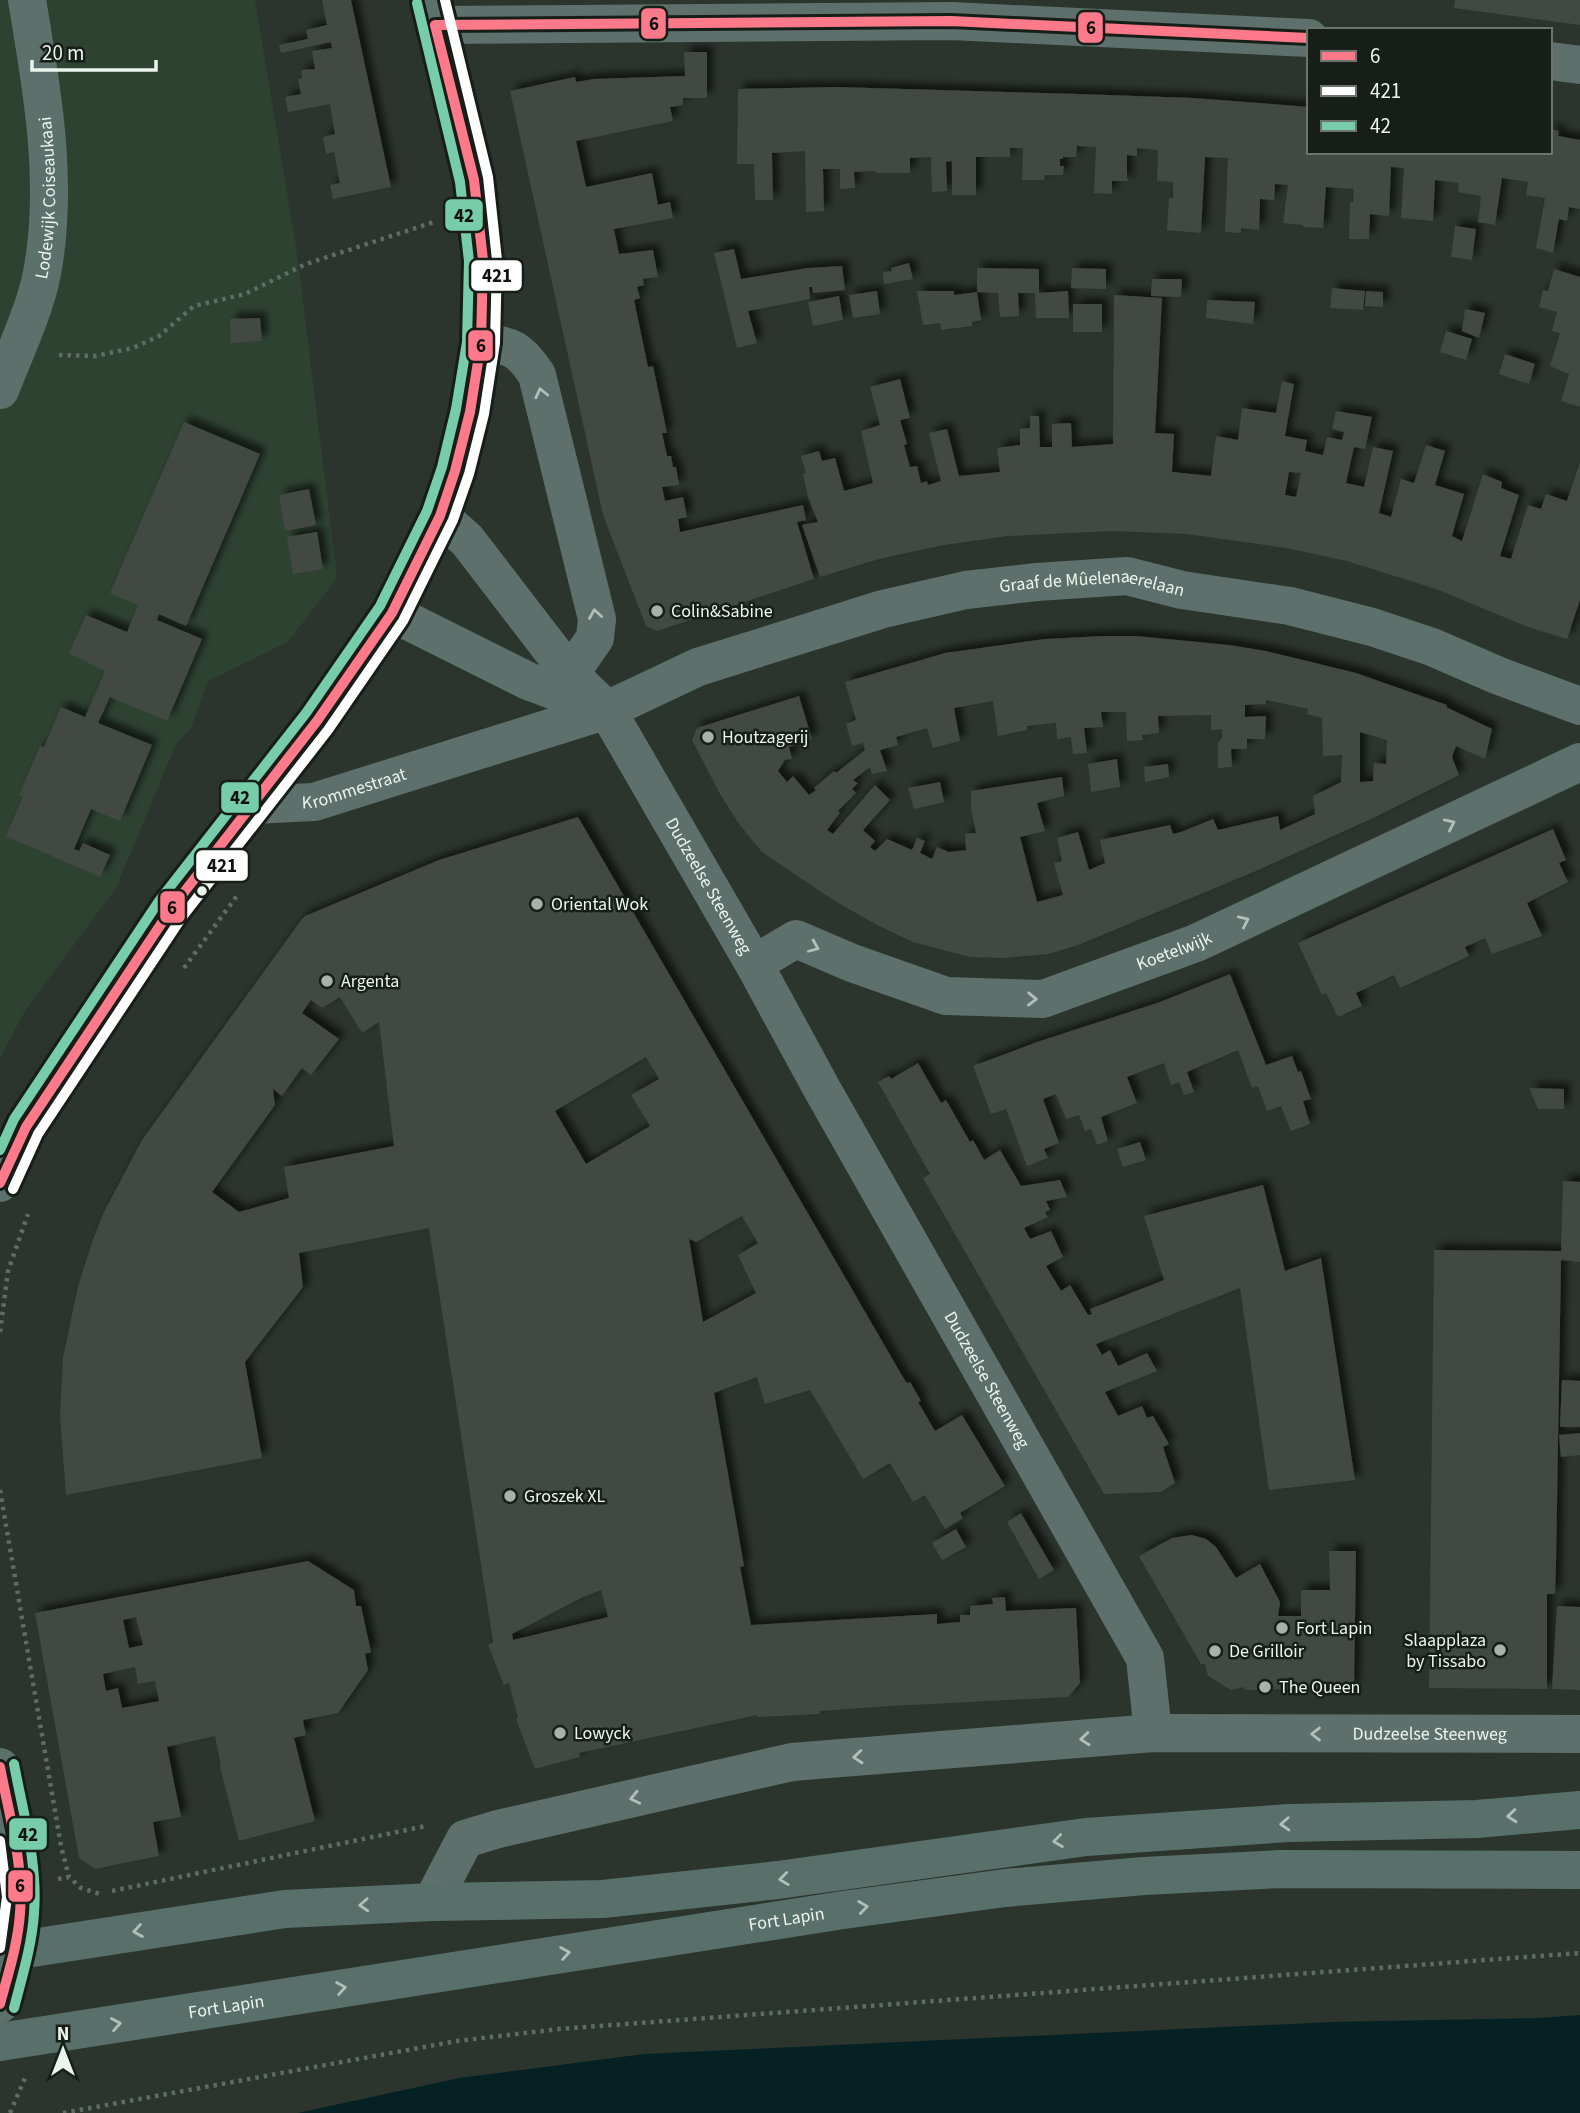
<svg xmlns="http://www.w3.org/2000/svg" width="1580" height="2113" font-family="'Source Sans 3',sans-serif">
<defs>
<filter id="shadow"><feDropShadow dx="6" dy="-6" stdDeviation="3.5" flood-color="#0009"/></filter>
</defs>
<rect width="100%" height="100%" fill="#2c342e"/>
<path fill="#2e4232" d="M0,0H255L297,253L337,578L288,642L208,681L191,728L176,744L116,888L26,1009L0,1058Z"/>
<path fill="#062123" d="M1580,2015V2113H298L459,2078L644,2054L1332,2022L1539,2018Z"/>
<path fill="#434842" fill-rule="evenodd" filter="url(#shadow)" d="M322,0H351L391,187L333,199L330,185L340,183L334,152L326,154L323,137L335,134L330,104L288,112L285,97L301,94L298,79L302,78L301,70L315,69L312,51L332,48L331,42L281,53L279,45L308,39L306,30L327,25Z
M1455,0H1580V25L1454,8Z
M684,52H707V98H683V105L670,107L673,121L576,141L586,187L652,173L658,205L670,202L673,218L614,229L619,254L653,250L658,277L643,279L644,285L637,287L640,298L634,300L648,367L653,366L667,433H662L667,456H671L673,467H676L679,485L662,487L665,501L683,497L687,517L678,519L680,532L803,505L806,520L797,522L814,579L657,631L646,626L603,515L510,91L575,77L576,82L594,79L685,76Z
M836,87L1079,94L1193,98L1309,107V152H1550V129L1559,131L1558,136L1580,140V209L1569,207L1567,221L1559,219L1553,253L1536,248L1545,198L1526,195L1528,182L1502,178L1495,225L1478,222L1481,196L1458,192L1459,183L1435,180L1433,221L1401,218L1404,168L1391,167L1389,216L1370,214L1369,239H1349L1350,202H1353L1354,189L1326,187L1323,228L1303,227V225L1283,223L1288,185L1275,184L1274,200L1260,199L1259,230L1241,228V233L1225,232L1228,158L1205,157L1201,233L1167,230L1169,198H1173V182L1157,181L1158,150L1137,148V156L1127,155V178L1129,181H1112V194L1094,193L1096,147L1077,146L1076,157H1063V159H1060V166H1064L1063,175H1045L1044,180H1022L1023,148H1010V157H976V195H952V161L946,162L947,191L932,192L931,157L910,158V173H876V171L854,172L855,188L840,189V169H823L824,211L806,212L805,151L772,153L773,200H755L754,164H737L738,89Z
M1455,226L1476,229L1472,260L1451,257Z
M734,249L741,279L808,268L842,266L845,290L813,293L812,287H809L810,299L748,311L757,343L737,348L714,253Z
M909,263L913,279L884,284L883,272L892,271L891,268Z
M977,268L1039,269V293L1068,291L1069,318H1036L1035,293H1018L1019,316L1000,317L998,293L977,292Z
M1072,268L1106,269V289L1071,288Z
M1554,269L1580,277V407L1561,401L1569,374L1550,366L1560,333L1552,331L1557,312L1539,307L1543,290L1548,291Z
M1152,279H1182L1181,297L1151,296Z
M1332,288L1365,291L1363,310L1330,308Z
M877,291L880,314L853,318L849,295Z
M917,291H954V295L977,292L981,320L972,322V326L941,330L940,323L923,325Z
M1366,291L1383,292V307L1365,306Z
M1114,295L1162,298L1155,433L1174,434L1172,472L1211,476L1216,436L1238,440L1242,408L1276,413L1282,381L1294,384L1285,436L1307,440L1305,451L1323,455L1327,437L1342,440L1344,432L1332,429L1336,411L1372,417L1365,449L1354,447L1346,483L1364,487L1373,447L1393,451L1379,513L1391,517L1401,479L1414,483L1426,445L1445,451L1435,485L1464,494L1452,536L1462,541L1483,474L1502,482L1501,488L1519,495L1500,556L1511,559L1528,505L1541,509L1546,494L1567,501L1580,462V600L1567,639L1528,627L1436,589L1347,561L1286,548L1187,534L1112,531L1008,536L944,545L879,559L820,577L802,525L818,522L808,497L803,474L806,473L801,456L819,451L822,461L835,458L844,491L873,483L861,431L880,425L870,387L900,379L910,418L900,420L907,444L904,445L910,467L917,466L921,483L927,481L928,485L941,481L929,433L947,429L959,476L1000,472L997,448L1020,445V429L1030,428V416H1039L1040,447H1052V424L1071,423L1072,447L1113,444ZM1289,472L1301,473L1296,497L1285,495Z
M839,296L843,320L813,326L808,302Z
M1207,300L1255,302L1253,324L1206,318Z
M1073,304H1102V332H1073Z
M1465,309L1485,313L1479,338L1462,331Z
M260,318L262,341L231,343L230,319Z
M1446,331L1472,339L1466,360L1440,352Z
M1505,354L1535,364L1529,384L1499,374Z
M184,422L260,454L186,626L159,614L157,620L202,639L167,721L110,697L98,723L152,745L120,821L91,809L74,849L79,851L83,843L110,855L100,877L6,836L23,796L19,795L40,746L44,747L61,707L85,717L105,671L69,653L86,615L127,632L138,605L110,593Z
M309,489L316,525L285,531L279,495Z
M317,532L323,569L293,574L287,537Z
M1104,636H1136L1229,645L1266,651L1356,673L1447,705L1446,707L1492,729L1485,759L1456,746L1452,757L1459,775L1373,818L1256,871L1078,945L1049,954L1004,958L970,957L913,942L877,925L833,900L762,852L739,824L720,794L692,740L697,728L799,696L812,739L789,747L792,759L785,760L778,771L787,782L793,776L809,795L816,790L814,788L834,771L836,773L865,750L863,743L852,746L846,724L856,720L845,682L945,653L1045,639ZM1266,700L1308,709L1307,714L1322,718L1323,756L1342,755L1341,782L1313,796L1315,814L1280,830L1278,816L1218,830L1213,819L1181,832L1173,834L1170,825L1100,840L1105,863L1089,870L1078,832L1057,838L1062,861L1054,863L1063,895L1037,902L1020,837L1045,831L1037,803L1064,796L1062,777L971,791V809L976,833L965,834L966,850L949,852L937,847L932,859L920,853L925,841L917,838L912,850L887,839L875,851L870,847L875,841L863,830L890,800L875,785L833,834L827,830L840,813L838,811L856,793L852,789L858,783L853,780L870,767L872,774L887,771L880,750L898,745L896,737L927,728L933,748L960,741L954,708L993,701L998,736L1027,730V726L1056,723L1057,739L1071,737L1073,754L1087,753L1084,728L1103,727L1101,712H1126L1127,741L1143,740L1142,735L1159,733L1158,716L1211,715V730L1222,729V738L1218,743V768L1232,767L1231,749H1247V739H1265L1266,716L1245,717V705L1266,704ZM1360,732L1387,740L1386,764L1374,763L1373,781L1360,782Z
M1117,759L1120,787L1091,792L1088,764Z
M1168,764L1169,777L1145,782L1144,767Z
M940,782L944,802L914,809L908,788Z
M578,817L904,1379L907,1383L910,1382L921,1401L918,1402L935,1431L962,1415L1005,1486L960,1513L963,1518L945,1529L925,1495L913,1502L890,1463L863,1479L810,1390L765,1404L757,1377L714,1393L744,1566L740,1567L751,1625L937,1614V1624L960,1622V1615H970V1606L993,1604L992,1598L1005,1597L1006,1611L1076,1608L1080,1683L1068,1697L891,1706L819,1711L820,1714L757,1717V1715L579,1753L580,1757L535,1769L516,1719L518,1718L509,1683L504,1685L488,1645L493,1642L429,1228L299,1253L303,1287L245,1362L262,1458L66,1495L60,1415L63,1358L78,1286L92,1242L104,1212L142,1140L302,919L305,916L439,860ZM340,997L362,1033L379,1022L394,1146L284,1167L289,1198L239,1212L212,1192L275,1105L273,1089L282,1096L302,1068L311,1075L339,1039L302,1013L311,1000L322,1008ZM646,1057L659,1079L631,1095L650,1126L586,1164L555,1111ZM742,1216L758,1243L738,1255L756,1293L703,1322L689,1239L696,1242ZM601,1590L608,1617L513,1640L512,1634L583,1597Z
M1553,829L1566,860L1559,863L1568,882L1527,903L1542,936L1492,954L1485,938L1465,947L1469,956L1400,988L1394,975L1356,993L1362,1006L1338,1017L1326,993L1322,995L1298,943Z
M1230,974L1266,1065L1292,1056L1298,1072L1301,1071L1311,1099L1303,1101L1310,1124L1291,1131L1281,1106L1267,1111L1258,1086L1252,1088L1238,1050L1187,1072L1194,1092L1184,1095L1179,1082L1171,1085L1164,1063L1127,1077L1137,1103L1101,1117L1108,1141L1097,1145L1091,1129L1085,1131L1079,1115L1066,1119L1056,1094L1043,1099L1059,1143L1044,1149L1048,1158L1027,1166L1006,1109L991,1114L973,1066L1037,1042L1160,1002Z
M918,1063L941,1103L946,1100L970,1142L973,1140L984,1160L1000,1150L1021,1186L1060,1180L1067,1197L1046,1201L1050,1210L1045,1212L1048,1217L1024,1228L1030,1239L1051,1231L1063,1257L1046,1266L1061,1291L1070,1285L1088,1315L1092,1314L1090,1309L1164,1280L1144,1216L1263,1185L1285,1271L1321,1258L1355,1480L1269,1490L1240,1288L1096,1344L1102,1355L1110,1350L1118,1366L1147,1353L1157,1371L1105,1392L1118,1416L1142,1406L1147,1418L1153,1416L1169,1444L1163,1447L1175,1483L1161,1492L1104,1494L923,1178L930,1174L878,1082L889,1076L891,1079Z
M1529,1088L1564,1089V1109H1538Z
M1140,1142L1146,1160L1123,1167L1117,1149Z
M1563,1181L1580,1182V1262L1561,1260L1556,1563L1555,1594H1547V1689L1429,1688L1434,1250L1561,1251Z
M1562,1380L1580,1381V1427H1560Z
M1580,1433V1455L1561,1457L1559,1435Z
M1021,1513L1054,1570L1039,1579L1007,1522Z
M956,1529L966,1547L942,1560L932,1543Z
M1192,1535L1206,1539L1216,1547L1236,1578L1260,1564L1280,1602L1278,1616H1301V1590H1330L1329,1551H1356L1354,1688L1245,1690L1244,1687L1231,1690L1208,1676L1205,1664H1201L1139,1556L1172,1538Z
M308,1561L354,1590L356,1606H361L371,1652L365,1654L368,1670L338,1713L303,1720L306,1735L294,1738L315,1821L239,1841L220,1767L221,1766L215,1736L167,1747L181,1817L153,1822L159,1856L95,1869L79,1858L35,1613ZM136,1617L143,1645L129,1648L123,1620ZM135,1667L138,1684L155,1681L159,1701L122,1708L118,1688L106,1691L103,1674Z
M1557,1606L1580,1607V1690L1552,1689Z"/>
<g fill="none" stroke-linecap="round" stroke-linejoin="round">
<path stroke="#5e6c67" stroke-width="4.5" stroke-dasharray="3.5 5" stroke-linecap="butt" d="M59,355L95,356L133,348L159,336L194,306L245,294L306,264L437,221
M184,968L239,893
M0,1332L8,1271L28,1214
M0,1490L61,1846L69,1877
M58,1879L69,1877L81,1888L100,1894
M112,1891L426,1826
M10,2113L25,2078
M63,2113L457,2041L559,2029L1580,1953"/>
<g stroke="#5d706b" stroke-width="38">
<path d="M435,25L951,21L1309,38"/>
<path d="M1550,61L1580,65"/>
<path d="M481,343C512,345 520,349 537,375L597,619L595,638L570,674"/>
<path id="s1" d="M440,516L467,540L570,674L607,710L754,964L822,1089L1145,1658L1153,1733"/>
<path d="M392,613L528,681L595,706"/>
<path id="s2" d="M251,805L314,802L607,710L698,667L883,609L966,590L1037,582L1127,576L1182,590L1290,606L1372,627L1432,647L1499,676L1580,706"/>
<path id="s3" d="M754,964L796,939L852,963L946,996L1043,999L1196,943L1580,762"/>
<path id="s4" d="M432,1902L465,1839L498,1829L792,1762L1153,1733L1580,1734"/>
</g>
<g stroke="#5c716b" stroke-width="38">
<path id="s5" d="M0,390C14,354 35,310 42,273C59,183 42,89 27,0"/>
<path d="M0,1183L26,1127L171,909L317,721L392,613L440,516L455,471L470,412L481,343L483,260L474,180L431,0"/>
<path d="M0,1767C7,1809 24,1872 20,1913C17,1944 8,1974 0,2004"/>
</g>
<g stroke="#59706a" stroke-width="38">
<path d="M0,1953L285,1909L432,1902L603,1899L778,1880L1086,1837L1289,1823L1477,1819L1580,1810"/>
<path id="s6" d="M0,2042L843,1910L1005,1888L1144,1876L1281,1869L1580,1870"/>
</g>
<defs>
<path id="bus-1" d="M435,25L951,21L1309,38
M0,1183L26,1127L171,909L317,721L392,613L440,516L455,471L470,412L481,343L483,260L474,180L435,25
M0,1767C9,1815 24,1864 20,1913C18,1944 8,1974 0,2004"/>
<path id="bus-2" d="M13,1189L38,1134L182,917L328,730L403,621L453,520L469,474L484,414L495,343L497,260L488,177L445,0
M0,1841L7,1897L0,1948"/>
<path id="bus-3" d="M0,1150L14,1119L159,901L306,713L380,606L427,511L442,467L456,409L467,342L469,261L460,182L417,3
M14,2008C22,1977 32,1945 34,1913C38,1863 23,1813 14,1764"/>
</defs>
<use href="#bus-1" stroke="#171e18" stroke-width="16"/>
<use href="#bus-2" stroke="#171e18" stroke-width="16"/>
<use href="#bus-3" stroke="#171e18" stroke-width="16"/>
<use href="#bus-1" stroke="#fe7a8a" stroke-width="10"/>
<use href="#bus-2" stroke="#fff" stroke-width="10"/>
<use href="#bus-3" stroke="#7ca" stroke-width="10"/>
</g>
<defs><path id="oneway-chevron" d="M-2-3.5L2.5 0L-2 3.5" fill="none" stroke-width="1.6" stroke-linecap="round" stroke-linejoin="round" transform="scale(1.75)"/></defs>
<g stroke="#b2c0b9">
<use href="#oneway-chevron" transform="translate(541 393) rotate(-103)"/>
<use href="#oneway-chevron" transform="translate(595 614) rotate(-99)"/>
<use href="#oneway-chevron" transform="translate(1450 824) rotate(-25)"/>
<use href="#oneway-chevron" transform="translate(1244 921) rotate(-25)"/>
<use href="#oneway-chevron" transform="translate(814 947) rotate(23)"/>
<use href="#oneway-chevron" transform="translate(1032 999) rotate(1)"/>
<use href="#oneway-chevron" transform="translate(1316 1734) rotate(-180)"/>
<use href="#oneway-chevron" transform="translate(1085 1739) rotate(175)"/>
<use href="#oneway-chevron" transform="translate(858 1757) rotate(175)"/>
<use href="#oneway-chevron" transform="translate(635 1798) rotate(167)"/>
</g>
<g stroke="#b1c0b9">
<use href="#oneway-chevron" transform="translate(1512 1816) rotate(175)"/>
<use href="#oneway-chevron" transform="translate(1285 1824) rotate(177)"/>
<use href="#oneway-chevron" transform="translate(1058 1841) rotate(172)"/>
<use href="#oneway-chevron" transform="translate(784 1879) rotate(173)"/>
<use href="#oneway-chevron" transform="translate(364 1905) rotate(177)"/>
<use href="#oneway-chevron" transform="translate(863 1907) rotate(-8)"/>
<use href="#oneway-chevron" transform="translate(138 1931) rotate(171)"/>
<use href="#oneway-chevron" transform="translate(565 1953) rotate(-9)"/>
<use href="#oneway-chevron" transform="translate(341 1988) rotate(-9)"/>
<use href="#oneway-chevron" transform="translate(116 2024) rotate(-10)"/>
</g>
<g fill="#a8b1aa" stroke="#171e18" stroke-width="2.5">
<circle cx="657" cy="611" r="7"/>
<circle cx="708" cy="737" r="7"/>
<circle cx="537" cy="904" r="7"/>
<circle cx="327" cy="981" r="7"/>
<circle cx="510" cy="1496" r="7"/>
<circle cx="1282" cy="1628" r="7"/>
<circle cx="1500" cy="1650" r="7"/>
<circle cx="1215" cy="1651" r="7"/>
<circle cx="1265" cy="1687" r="7"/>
<circle cx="560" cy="1733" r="7"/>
</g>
<circle fill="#ebf5ed" stroke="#171e18" stroke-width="2.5" cx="202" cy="891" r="6"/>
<g text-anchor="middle" stroke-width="5" stroke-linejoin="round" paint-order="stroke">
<g font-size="18" fill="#ebf5ed" stroke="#171e18">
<text dy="6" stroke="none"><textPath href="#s5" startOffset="200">Lodewijk Coiseaukaai</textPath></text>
<text dy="6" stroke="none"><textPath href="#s2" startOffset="877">Graaf de Mûelenaerelaan</textPath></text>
<text dy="6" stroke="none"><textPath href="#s2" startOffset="105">Krommestraat</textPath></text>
<text dy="6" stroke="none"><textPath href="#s1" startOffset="460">Dudzeelse Steenweg</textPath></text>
<text dy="6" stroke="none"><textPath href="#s3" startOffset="446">Koetelwijk</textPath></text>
<text dy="6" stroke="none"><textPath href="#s1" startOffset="1027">Dudzeelse Steenweg</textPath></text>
<text dy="6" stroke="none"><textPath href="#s4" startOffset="1046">Dudzeelse Steenweg</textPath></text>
<text dy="6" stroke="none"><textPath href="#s6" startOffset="796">Fort Lapin</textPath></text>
<text dy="6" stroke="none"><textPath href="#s6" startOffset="229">Fort Lapin</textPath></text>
</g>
<g font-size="18" fill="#ebf5ed" stroke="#171e18" text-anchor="start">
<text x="671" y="617">Colin&amp;Sabine</text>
<text x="722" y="743">Houtzagerij</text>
<text x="551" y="910">Oriental Wok</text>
<text x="341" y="987">Argenta</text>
<text x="524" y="1502">Groszek XL</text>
<text x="1296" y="1634">Fort Lapin</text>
<text x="1486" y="1646" text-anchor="end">Slaapplaza<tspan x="1486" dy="21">by Tissabo</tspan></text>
<text x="1229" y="1657">De Grilloir</text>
<text x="1279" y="1693">The Queen</text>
<text x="574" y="1739">Lowyck</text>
</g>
</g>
<g stroke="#171e18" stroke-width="2.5">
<rect x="640" y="7" width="27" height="33" rx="7" fill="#fe7a8a"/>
<rect x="1077" y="11" width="27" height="33" rx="7" fill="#fe7a8a"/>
<rect x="444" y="198" width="40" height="34" rx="7" fill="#7ca"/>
<rect x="470" y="259" width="53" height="33" rx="7" fill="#fff"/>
<rect x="467" y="329" width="27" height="33" rx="7" fill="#fe7a8a"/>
<rect x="220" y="781" width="40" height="33" rx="7" fill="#7ca"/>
<rect x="195" y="849" width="54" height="33" rx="7" fill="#fff"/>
<rect x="159" y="890" width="27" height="34" rx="7" fill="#fe7a8a"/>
<rect x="8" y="1817" width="40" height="34" rx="7" fill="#7ca"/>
<rect x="7" y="1869" width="27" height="34" rx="7" fill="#fe7a8a"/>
</g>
<g font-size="19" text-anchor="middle" font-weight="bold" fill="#111">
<text x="654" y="30">6</text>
<text x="1091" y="34">6</text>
<text x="464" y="222">42</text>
<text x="497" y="282">421</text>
<text x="481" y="352">6</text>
<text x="240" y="804">42</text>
<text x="222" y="872">421</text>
<text x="172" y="914">6</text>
<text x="28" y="1841">42</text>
<text x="20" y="1892">6</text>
</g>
<rect x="1307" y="28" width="245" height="126" fill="#171e18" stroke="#6c746d" stroke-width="2"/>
<rect x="1321" y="51" width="35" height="10" fill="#fe7a8a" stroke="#6c746d" stroke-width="2"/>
<text x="1370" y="63" font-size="21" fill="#ebf5ed">6</text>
<rect x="1321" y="86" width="35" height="10" fill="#ffffff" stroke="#6c746d" stroke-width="2"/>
<text x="1370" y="98" font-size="21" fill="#ebf5ed">421</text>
<rect x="1321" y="121" width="35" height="10" fill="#77ccaa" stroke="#6c746d" stroke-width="2"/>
<text x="1370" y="133" font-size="21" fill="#ebf5ed">42</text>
<g transform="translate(63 2050)" stroke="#171e18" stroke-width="5" paint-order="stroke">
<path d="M0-5L12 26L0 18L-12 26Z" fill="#ebf5ed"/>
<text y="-10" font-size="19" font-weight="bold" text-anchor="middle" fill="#ebf5ed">N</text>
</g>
<path d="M32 60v10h124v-10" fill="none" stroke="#ebf5ed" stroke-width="3.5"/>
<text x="42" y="60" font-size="21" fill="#ebf5ed" stroke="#171e18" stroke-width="5" paint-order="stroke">20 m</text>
</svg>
